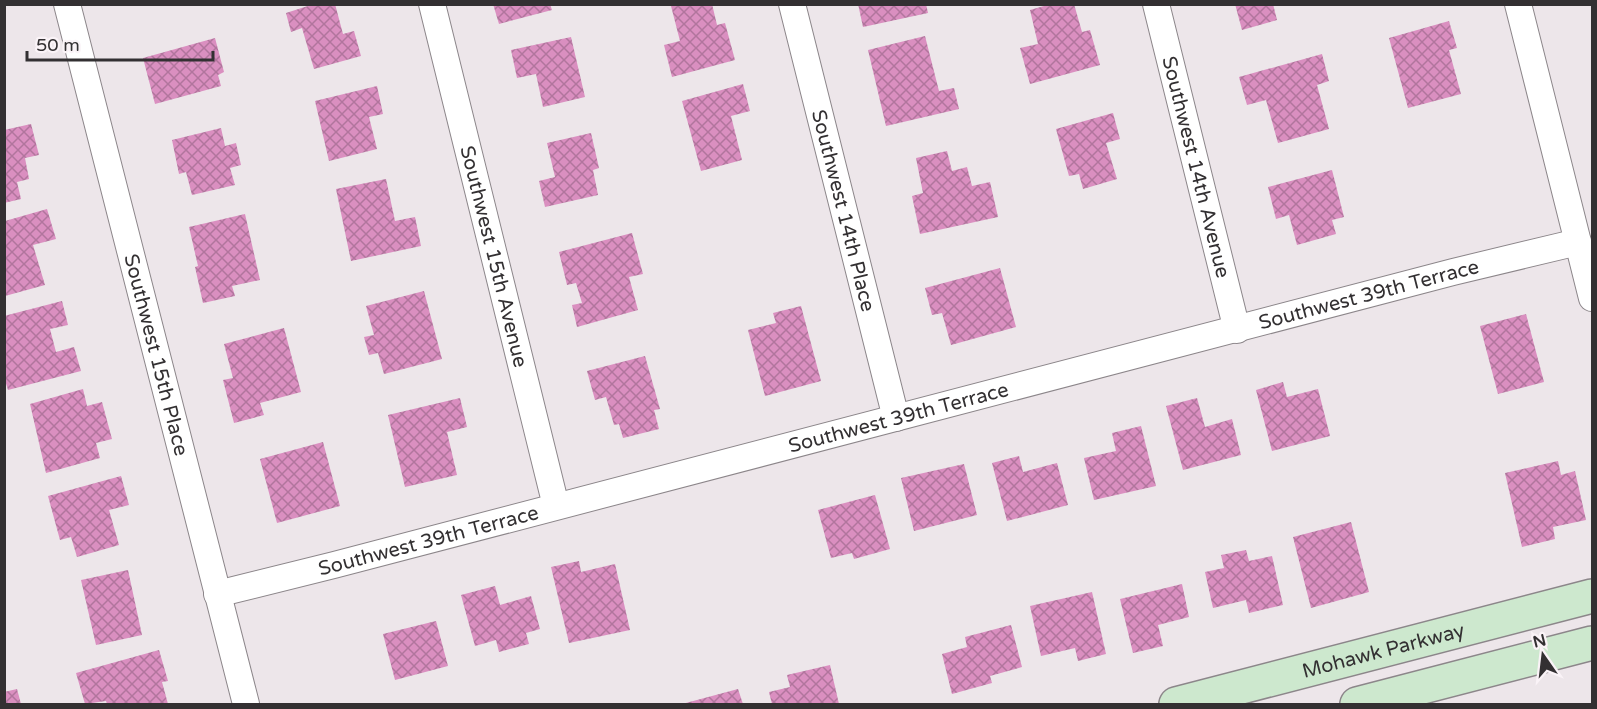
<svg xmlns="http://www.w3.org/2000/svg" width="1597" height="709" font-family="'Varela Round',sans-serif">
<defs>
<pattern id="building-cross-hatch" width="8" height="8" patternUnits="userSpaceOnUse" patternTransform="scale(1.5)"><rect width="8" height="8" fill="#da8fc0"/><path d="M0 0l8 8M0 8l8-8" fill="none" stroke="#b1759d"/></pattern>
</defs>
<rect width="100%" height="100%" fill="#ede6ea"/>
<path fill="url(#building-cross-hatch)" d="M314,4H335L343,34L354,31L361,56L314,69L302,28L291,32L286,13Z
M493,4H550L552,10L499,24Z
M676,4H712L717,25L725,23L735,60L672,77L664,45L680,41L671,6Z
M858,4H926L928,13L863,27Z
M1051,4H1074L1082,32L1090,30L1100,65L1030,84L1020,48L1038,44L1030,10Z
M1235,4H1273L1277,20L1242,30Z
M1449,21L1457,48L1449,50L1461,94L1408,108L1389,38Z
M925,36L939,91L954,88L959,109L886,126L868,50Z
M571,37L585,97L543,107L536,74L517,78L511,50Z
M215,38L224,72L218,75L221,86L155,104L143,58Z
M1322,54L1329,81L1317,85L1329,129L1278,143L1266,100L1247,105L1239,77Z
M743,84L750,111L731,116L742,160L701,171L682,101Z
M377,86L383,114L369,117L377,149L329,161L315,101Z
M1113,113L1120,139L1106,143L1117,179L1083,189L1079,174L1069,176L1056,129Z
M31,124L39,155L25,158L29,179L17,182L21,199L4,203V130Z
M221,128L225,146L236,143L241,165L230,168L235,185L192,195L186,172L179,174L172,140Z
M591,133L599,168L593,170L598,195L545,207L539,181L555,177L547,143Z
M947,151L952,171L967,167L972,186L990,182L998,217L920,234L912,196L923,193L916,158Z
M1332,170L1344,217L1332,220L1336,234L1297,245L1289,215L1276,219L1268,187Z
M386,179L395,221L415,217L421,246L351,261L336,189Z
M47,209L56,239L33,245L45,285L5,296V221Z
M245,214L260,280L232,286L235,296L203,303L195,267L198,266L189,227Z
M632,233L643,274L629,277L638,310L577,327L572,305L582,303L576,283L567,285L559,252Z
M1000,268L1016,327L951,345L942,313L932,315L925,288Z
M424,291L442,359L384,374L378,353L369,355L364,337L374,335L366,306Z
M62,301L68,325L50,329L56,352L74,347L81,371L8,390L4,377V316Z
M801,306L821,381L765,396L748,330L776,323L773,313Z
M1526,314L1544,382L1498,394L1480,326Z
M284,328L301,392L260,403L264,415L234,423L223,380L233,378L224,344Z
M645,356L660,409L654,410L659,429L623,438L619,424L614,425L606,397L595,400L587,371Z
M1283,382L1287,397L1318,389L1330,436L1272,451L1256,390Z
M83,389L87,406L102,402L112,439L96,443L100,458L46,473L30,404Z
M460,398L467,427L447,432L457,475L405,487L388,415Z
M1197,398L1205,427L1232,419L1241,455L1183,470L1166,406Z
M1141,426L1156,486L1094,500L1084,458L1116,451L1112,433Z
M323,442L340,506L277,523L260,459Z
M1019,456L1023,472L1057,463L1068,505L1007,521L992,463Z
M1558,461L1561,475L1575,471L1586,520L1553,527L1555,539L1522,547L1505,473Z
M964,464L977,515L914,531L901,478Z
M121,476L129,505L109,510L119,545L77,557L71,537L60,540L48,496Z
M875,495L890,549L854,559L852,553L831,558L818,510Z
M1351,522L1369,592L1311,608L1293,537Z
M1246,550L1249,561L1272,556L1283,605L1249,613L1246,600L1213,608L1205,572L1224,568L1221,555Z
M579,561L581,572L615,564L630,630L569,643L551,567Z
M128,570L142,635L96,645L81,580Z
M1182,584L1189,617L1158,625L1163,646L1133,653L1120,599Z
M495,586L500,605L531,596L540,629L526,633L529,644L499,652L496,640L475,646L461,595Z
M1092,592L1106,654L1078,661L1075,648L1041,656L1030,606Z
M436,621L448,666L395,680L383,634Z
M1011,625L1022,667L990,676L992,683L952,694L942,654L967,647L965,637Z
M159,650L168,681L162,682L168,704H107L106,701L85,704L76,673Z
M830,665L839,704H772L769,692L790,687L787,675Z
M17,689L21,704H4V692Z
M738,689L743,704H682Z"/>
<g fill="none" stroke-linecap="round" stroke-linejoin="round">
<defs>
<g id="street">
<path id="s1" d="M67,4L246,704"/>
<path id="s2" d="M432,4L556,506"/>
<path id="s3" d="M792,4L896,418"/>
<path id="s4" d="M1156,4L1237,330"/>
<path d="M1518,4L1592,298"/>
<path id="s5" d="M217,594L334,565L1453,272L1578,242"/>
</g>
<g id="secondary">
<path id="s6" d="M1176,704L1592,596"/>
<path d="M1357,704L1592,643"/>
</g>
</defs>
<use href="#street" stroke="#8c868a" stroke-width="28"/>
<use href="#secondary" stroke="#8c868a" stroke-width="36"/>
<use href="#street" stroke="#fff" stroke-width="26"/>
<use href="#secondary" stroke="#cde8ce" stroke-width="33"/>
</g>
<g text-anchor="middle" stroke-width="4.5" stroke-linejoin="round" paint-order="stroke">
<g font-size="20" fill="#333032" stroke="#faf3f7">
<text dy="7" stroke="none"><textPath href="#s4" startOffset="168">Southwest 14th Avenue</textPath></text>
<text dy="7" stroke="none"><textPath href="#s3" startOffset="213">Southwest 14th Place</textPath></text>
<text dy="7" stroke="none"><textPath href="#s2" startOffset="260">Southwest 15th Avenue</textPath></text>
<text dy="7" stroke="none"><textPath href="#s5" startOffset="1190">Southwest 39th Terrace</textPath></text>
<text dy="7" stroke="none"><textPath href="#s1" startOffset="362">Southwest 15th Place</textPath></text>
<text dy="7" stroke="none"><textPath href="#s5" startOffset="704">Southwest 39th Terrace</textPath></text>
<text dy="7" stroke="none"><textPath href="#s5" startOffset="218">Southwest 39th Terrace</textPath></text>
<text dy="7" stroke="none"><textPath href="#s6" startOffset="214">Mohawk Parkway</textPath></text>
</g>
</g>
<rect width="1597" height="709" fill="none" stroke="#333032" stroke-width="12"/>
<g transform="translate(1543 655) rotate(346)" stroke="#faf3f7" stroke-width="4.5" paint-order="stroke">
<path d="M0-4.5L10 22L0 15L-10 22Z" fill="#333032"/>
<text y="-9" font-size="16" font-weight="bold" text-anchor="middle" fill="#333032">N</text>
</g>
<path d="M27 51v9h186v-9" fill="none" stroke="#333032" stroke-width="3"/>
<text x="36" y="51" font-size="18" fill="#333032" stroke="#faf3f7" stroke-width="4.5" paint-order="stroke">50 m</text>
</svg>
